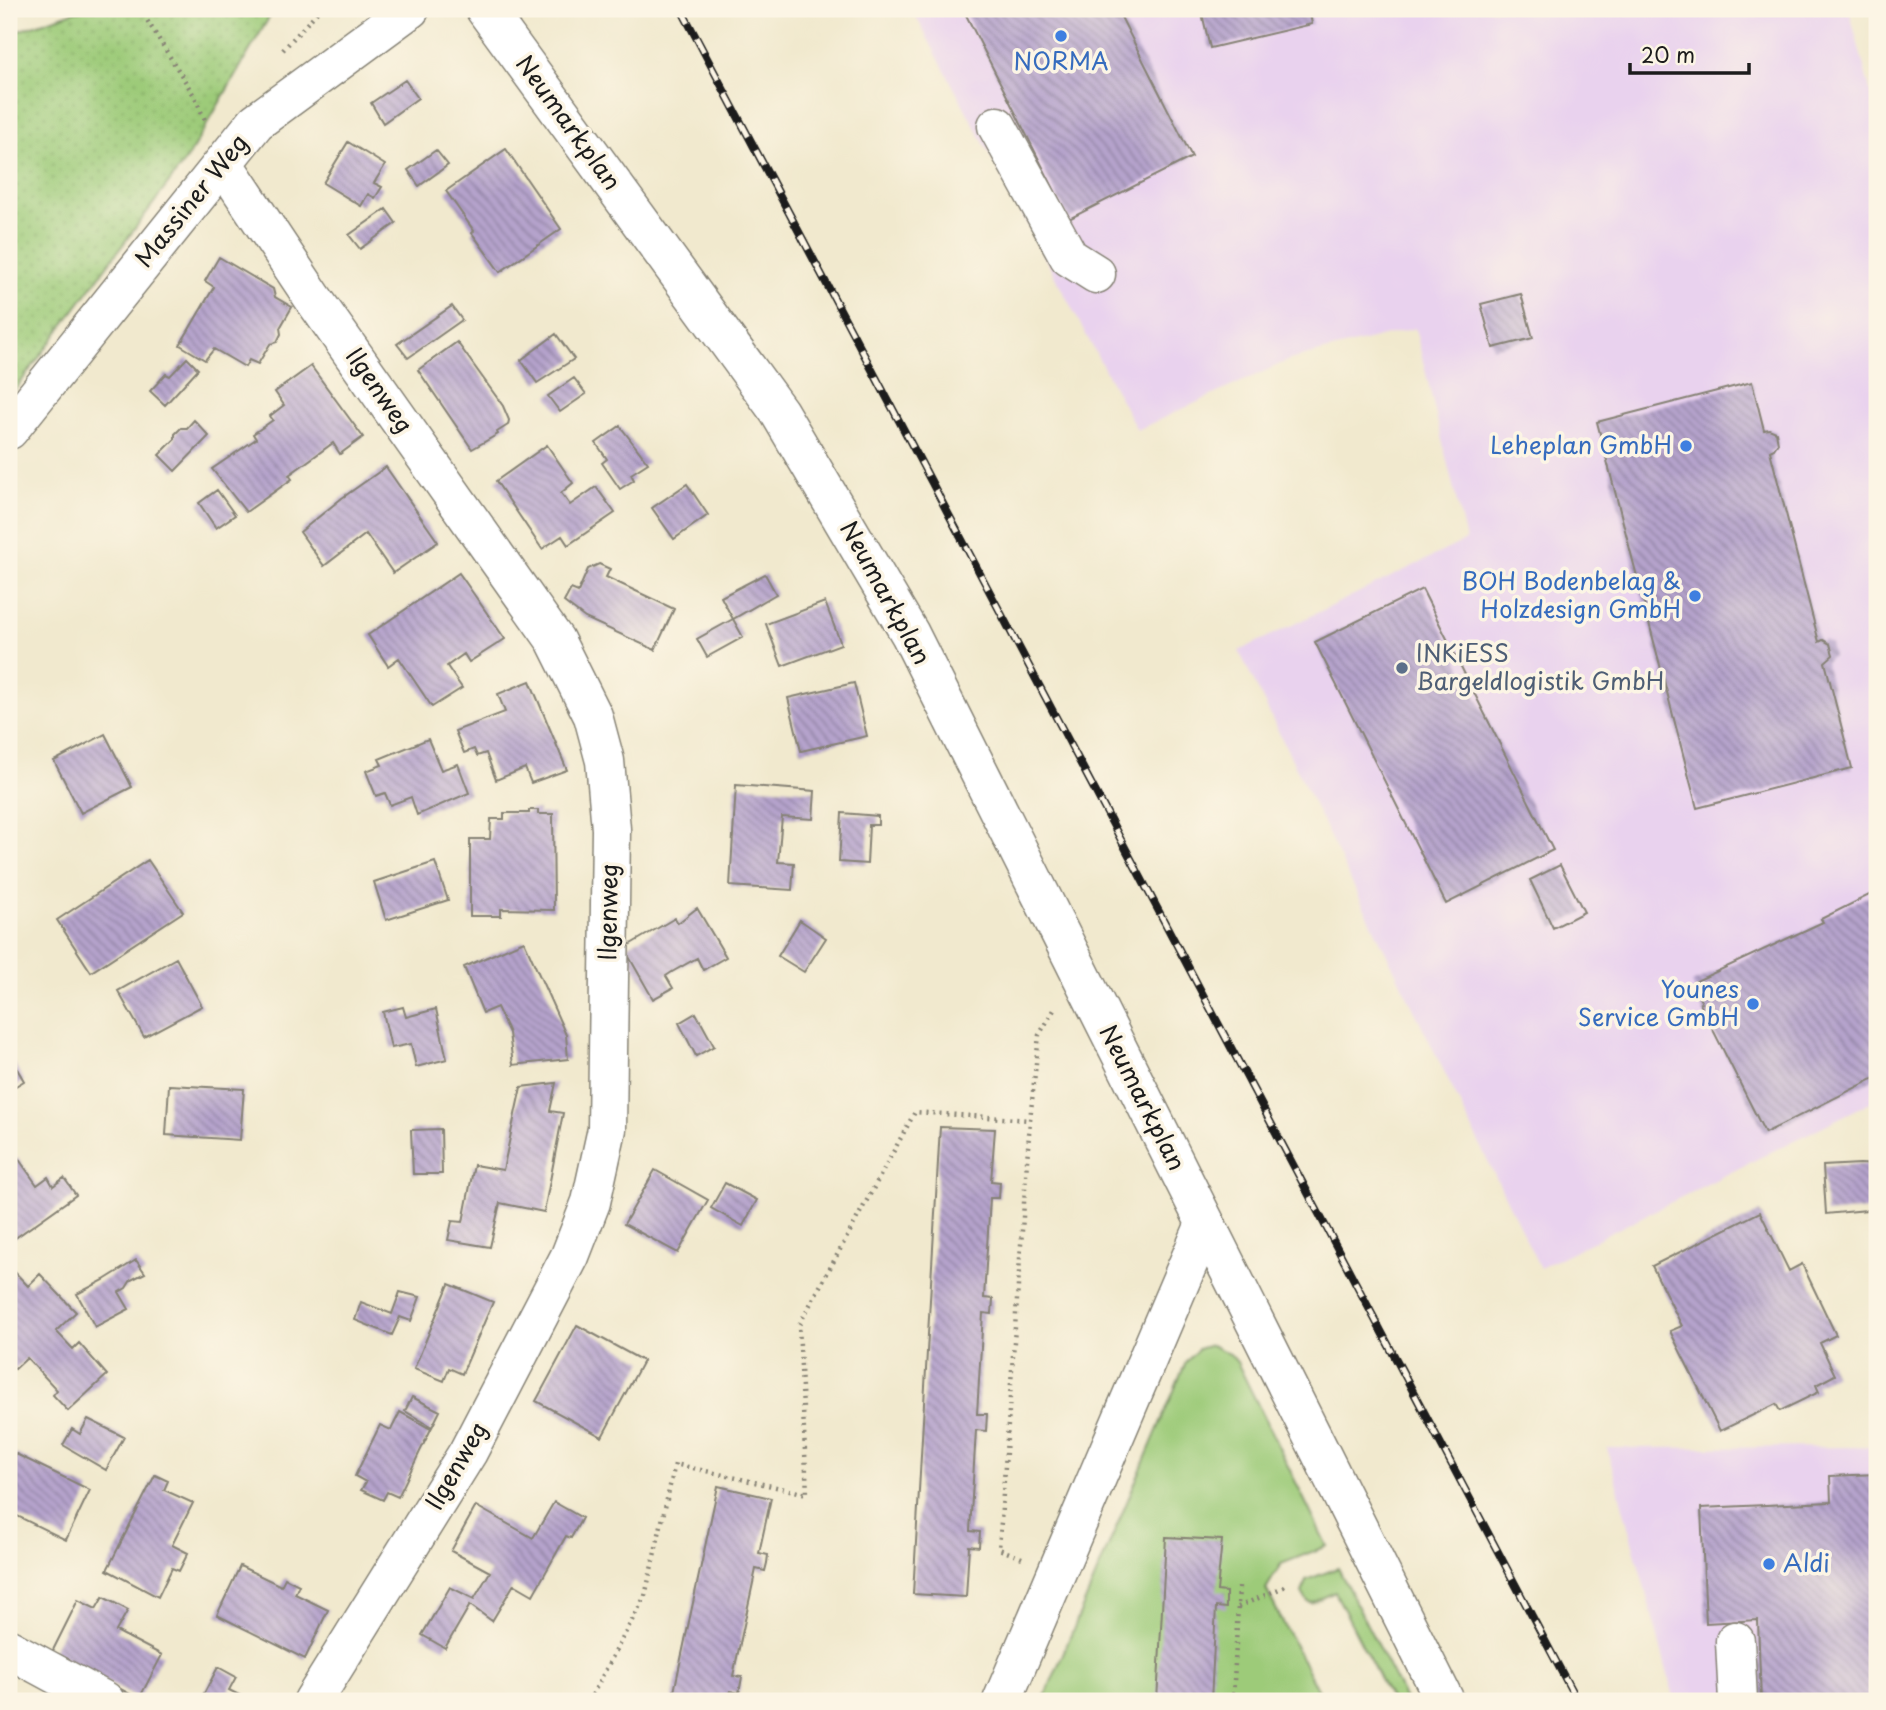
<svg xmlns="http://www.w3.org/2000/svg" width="1886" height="1710" font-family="'Playpen Sans',sans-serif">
<defs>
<pattern id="park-dots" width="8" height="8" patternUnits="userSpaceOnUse" patternTransform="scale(1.75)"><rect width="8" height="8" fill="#9dcb79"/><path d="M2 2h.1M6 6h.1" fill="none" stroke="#87ae68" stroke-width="1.8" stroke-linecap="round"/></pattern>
<pattern id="building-back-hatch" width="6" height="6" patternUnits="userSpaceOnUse" patternTransform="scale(1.75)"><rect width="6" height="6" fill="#b5a3cc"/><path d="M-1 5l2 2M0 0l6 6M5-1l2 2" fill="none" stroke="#9284a5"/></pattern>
</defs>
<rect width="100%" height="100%" fill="#fcf5e5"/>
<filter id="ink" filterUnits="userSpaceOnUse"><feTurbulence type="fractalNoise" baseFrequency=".0143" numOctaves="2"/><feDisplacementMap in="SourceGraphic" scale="14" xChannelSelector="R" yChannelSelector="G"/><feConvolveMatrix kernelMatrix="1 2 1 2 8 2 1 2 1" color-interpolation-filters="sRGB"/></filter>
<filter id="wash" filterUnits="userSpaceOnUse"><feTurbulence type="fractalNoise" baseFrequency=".00686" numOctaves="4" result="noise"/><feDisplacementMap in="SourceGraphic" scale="28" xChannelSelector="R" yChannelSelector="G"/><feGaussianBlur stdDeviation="1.57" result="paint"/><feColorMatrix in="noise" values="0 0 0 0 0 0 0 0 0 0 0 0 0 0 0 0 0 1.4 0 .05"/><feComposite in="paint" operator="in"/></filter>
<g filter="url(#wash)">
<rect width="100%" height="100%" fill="#f1e9ce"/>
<path fill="#e9d2ee" d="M912,9H1849L1877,118V1099L1540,1268L1239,651L1466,540L1415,328L1289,360L1137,430Z
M1877,1447V1701H1675L1607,1448Z"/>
<path fill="#9dcb79" stroke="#5c744a" stroke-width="2" d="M1211,1345L1230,1354L1237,1362L1327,1546L1281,1564L1266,1589L1323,1701H1043L1186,1362L1198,1349Z
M1338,1568L1406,1701H1391L1335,1592L1311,1603L1308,1602L1302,1593L1306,1580Z"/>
<path fill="url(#park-dots)" stroke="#5c744a" stroke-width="2" d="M82,9H274L188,157L9,398V34Z"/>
<g id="blocks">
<path fill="url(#building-back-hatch)" d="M963,9H1117L1192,157L1069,219Z
M1201,9H1309L1312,24L1210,48Z
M405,80L418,98L383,123L371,103Z
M348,142L385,165L374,183L382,187L375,198L368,194L361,206L323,183Z
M506,149L561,229L500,272L472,233L474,231L446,191Z
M436,150L448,165L419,186L408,170Z
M386,209L396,223L360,249L349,235Z
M219,257L273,289L275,297L292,307L280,328L281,334L277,342L270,344L258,364L249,360L245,367L214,349L205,360L180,345L214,287L205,281Z
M1521,294L1533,338L1493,348L1481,304Z
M452,306L462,320L408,358L397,344Z
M556,334L574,359L537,383L521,360Z
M457,342L503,406L509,420L508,425L497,432L498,434L472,449L418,370Z
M187,358L198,369L165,405L150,391L166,374L170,376Z
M311,366L363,437L340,454L333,443L289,475L292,479L246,512L212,469L256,439L253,434L273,420L270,416L284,405L275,392Z
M574,378L586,394L560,412L548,396Z
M1752,382L1764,430L1769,429L1776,432L1778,443L1774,449L1770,451L1819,642L1823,640L1830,644L1833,655L1825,662L1852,768L1697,808L1597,422Z
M194,420L209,436L175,471L159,455L175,439V434L181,428H187Z
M620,426L648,463L631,474L634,480L620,489L602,463L607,459L596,443Z
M547,445L573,483L561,493L570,505L596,487L615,513L568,545L562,536L542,549L496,481Z
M386,467L438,542L393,573L366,534L324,566L300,532L342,498Z
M687,484L708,515L674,539L652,508Z
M217,490L235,515L216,528L199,503Z
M599,564L610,569L606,577L674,609L655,650L585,618L564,602L571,589L578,592L588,569Z
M459,573L505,639L469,662L464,654L447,666L462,688L432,707L399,658L388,666L368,635Z
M765,574L776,594L733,619L721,597Z
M1422,589L1553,850L1446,904L1315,642Z
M825,602L841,644L782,666L766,624Z
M733,619L743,637L707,657L697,639Z
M530,681L567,770L531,783L525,768L496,780L486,753L477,756L474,749L464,753L455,731L505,712L498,694Z
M854,683L867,736L801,751L788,698Z
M105,734L132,787L81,813L54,761Z
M428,739L441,770L458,764L469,793L417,815L411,797L390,805L385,793L376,796L366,771L382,765L379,759Z
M736,785L815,791L813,819L782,817L778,862L794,863L792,890L730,886Z
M529,810H538V814H553L554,910L501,909V916H470V839H490L491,819H504V813H529Z
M842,813L878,816V825H869L867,864L839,862Z
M148,860L183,912L91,972L57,920Z
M435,862L448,900L386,920L374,882Z
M1560,865L1584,912L1553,928L1530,880Z
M1877,891V1077L1765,1133L1700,1004L1702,1003L1692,983L1823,922L1821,919Z
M697,908L726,957L703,970L697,958L672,972L666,976L673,988L653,999L624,948L675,918L678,923Z
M800,920L826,938L804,972L778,956Z
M524,941L566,1035L568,1059L513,1065L509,1033L497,1007L483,1013L464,967Z
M176,958L202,1006L144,1037L118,991Z
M403,1007L406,1017L436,1009L447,1059L416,1067L411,1044L391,1048L383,1012Z
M696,1013L714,1046L696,1056L679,1023Z
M12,1060L24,1081L9,1090V1062Z
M556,1083L550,1111L563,1113L544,1212L500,1203L490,1247L448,1240L452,1221L463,1222L474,1165L503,1170L521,1087Z
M169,1085L244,1089L240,1140L166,1135Z
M940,1127L995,1129L991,1181L1000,1182L999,1198H990L984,1298L993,1299L992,1314L983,1313L977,1414H987L986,1431L976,1430L970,1531L980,1532L979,1547L969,1546L966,1597L913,1594Z
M441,1129L442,1174H413L411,1130Z
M18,1158L37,1185L48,1177L53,1186L64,1178L76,1195L11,1241L9,1238V1165Z
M1860,1164L1877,1165V1209L1826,1214L1823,1166Z
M655,1170L708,1200L678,1253L624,1224Z
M725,1183L757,1200L743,1226L711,1208Z
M1760,1212L1789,1271L1802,1264L1836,1335L1820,1343L1835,1375L1816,1385L1819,1392L1780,1411L1776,1404L1720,1431L1670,1331L1682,1326L1652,1266Z
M136,1260L145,1273L131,1280L126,1288L119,1292L129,1309L95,1327L77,1294L104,1280Z
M9,1266L28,1286L40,1274L76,1312L56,1331L73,1349L79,1343L107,1375L68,1411L53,1395L57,1390L27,1358L15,1369L9,1363Z
M449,1284L493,1302L462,1374L449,1368L444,1381L414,1369Z
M400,1292L420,1297L411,1321L400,1317L392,1335L355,1320L361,1302L392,1314Z
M577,1325L643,1361L602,1437L536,1401Z
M412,1397L440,1411L432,1427L405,1411Z
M400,1412L431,1429L398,1497L387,1492L383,1500L361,1490L366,1482L355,1476L380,1425L391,1430Z
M88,1419L124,1437L106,1470L63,1445L72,1429L80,1434Z
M16,1454L90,1490L66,1540L9,1512V1468Z
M1877,1474V1701H1761L1758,1620L1706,1623L1701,1508L1831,1502L1830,1476Z
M155,1475L168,1481L164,1490L193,1503L172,1545L188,1553L179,1571L172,1568L158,1597L107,1570Z
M718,1486L771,1498L759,1553L768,1555L767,1563L765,1571L756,1569L733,1676L742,1677L739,1693L730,1691L727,1701H672Z
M554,1502L582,1518L571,1538L566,1536L533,1595L514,1584L492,1621L470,1605L445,1648L422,1635L450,1587L474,1599L490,1572L451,1551L476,1506L533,1538Z
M1166,1537L1222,1540L1217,1591L1226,1592V1608L1216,1607L1211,1701H1157Z
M240,1566L281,1586L285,1578L299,1585L295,1594L328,1610L305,1659L217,1615Z
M103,1597L128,1610L116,1631L162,1655L139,1699L52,1652L78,1600L96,1609Z
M218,1667L236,1677L229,1690L251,1701H205L201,1699Z"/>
</g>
</g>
<g filter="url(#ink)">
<use href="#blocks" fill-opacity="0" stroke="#868275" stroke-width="2"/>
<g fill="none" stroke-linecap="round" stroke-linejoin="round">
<defs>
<path id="minor" d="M485,9L779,412L910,634L1445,1701
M997,126L1069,257L1096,274
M223,163L313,298L555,640L593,716L605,761L611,829L607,1129L591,1202L570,1256L468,1452L313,1701
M9,430L256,122L410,9
M1735,1641L1738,1701
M9,1649L105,1701
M1002,1701L1205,1224"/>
</defs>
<use href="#minor" stroke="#868275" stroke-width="41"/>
<path stroke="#868275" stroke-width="4.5" stroke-dasharray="2 5" stroke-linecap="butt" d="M140,9L195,97L206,123
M1872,9L1877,31
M283,50L320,9
M1022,1558L999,1549L1030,1120L1039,1035L1054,1010
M1238,1607L1286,1586
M589,1701L645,1596L675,1464L807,1494L799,1325L915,1112L1030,1120
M1233,1701L1239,1587"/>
<use href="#minor" stroke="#fff" stroke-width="38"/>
<defs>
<path id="rail" d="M681,9L1577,1701"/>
</defs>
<use href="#rail" stroke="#1c1c1c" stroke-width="8"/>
<use href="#rail" stroke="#fcf5e5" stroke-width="5" stroke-dasharray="16" stroke-linecap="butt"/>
</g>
</g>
<g fill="#3f7fe0" stroke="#fcf5e5" stroke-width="2.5">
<circle cx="1061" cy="36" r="7"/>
<circle cx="1686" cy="446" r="7"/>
<circle cx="1695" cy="596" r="7"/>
<circle cx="1753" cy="1004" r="7"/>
<circle cx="1769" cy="1564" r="7"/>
</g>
<circle fill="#5c6f8a" stroke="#fcf5e5" stroke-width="2.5" cx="1402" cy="668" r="7"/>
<g text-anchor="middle" stroke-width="7" stroke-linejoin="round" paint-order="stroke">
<g font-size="24" fill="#366cbe" stroke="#fcf5e5" text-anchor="end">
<text x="1061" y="70" text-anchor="middle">NORMA</text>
<text x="1672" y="454">Leheplan GmbH</text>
<text x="1681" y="590">BOH Bodenbelag &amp;<tspan x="1681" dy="28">Holzdesign GmbH</tspan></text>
<text x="1739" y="998">Younes<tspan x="1739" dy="28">Service GmbH</tspan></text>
<text x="1783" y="1572" text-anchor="start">Aldi</text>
</g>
<g font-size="24" fill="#1c1c1c" stroke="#fcf5e5">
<text transform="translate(568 123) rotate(54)" y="8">Neumarkplan</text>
<text transform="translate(192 201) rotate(-51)" y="8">Massiner Weg</text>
<text transform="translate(379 391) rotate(55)" y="8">Ilgenweg</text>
<text transform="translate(885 593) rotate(61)" y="8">Neumarkplan</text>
<text transform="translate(609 912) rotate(-89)" y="8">Ilgenweg</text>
<text transform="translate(1142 1098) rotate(63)" y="8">Neumarkplan</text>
<text transform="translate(457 1466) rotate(-60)" y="8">Ilgenweg</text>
</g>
<g font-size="24" fill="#4e5e75" stroke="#fcf5e5" text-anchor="start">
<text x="1416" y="662">INKiESS<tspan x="1416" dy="28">Bargeldlogistik GmbH</tspan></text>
</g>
</g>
<rect width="1886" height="1710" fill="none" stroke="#fcf5e5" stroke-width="35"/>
<path d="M1630 63v10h119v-10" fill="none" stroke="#1c1c1c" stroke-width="3.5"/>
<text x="1641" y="63" font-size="21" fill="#1c1c1c" stroke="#fcf5e5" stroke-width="5" paint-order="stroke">20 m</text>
</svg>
